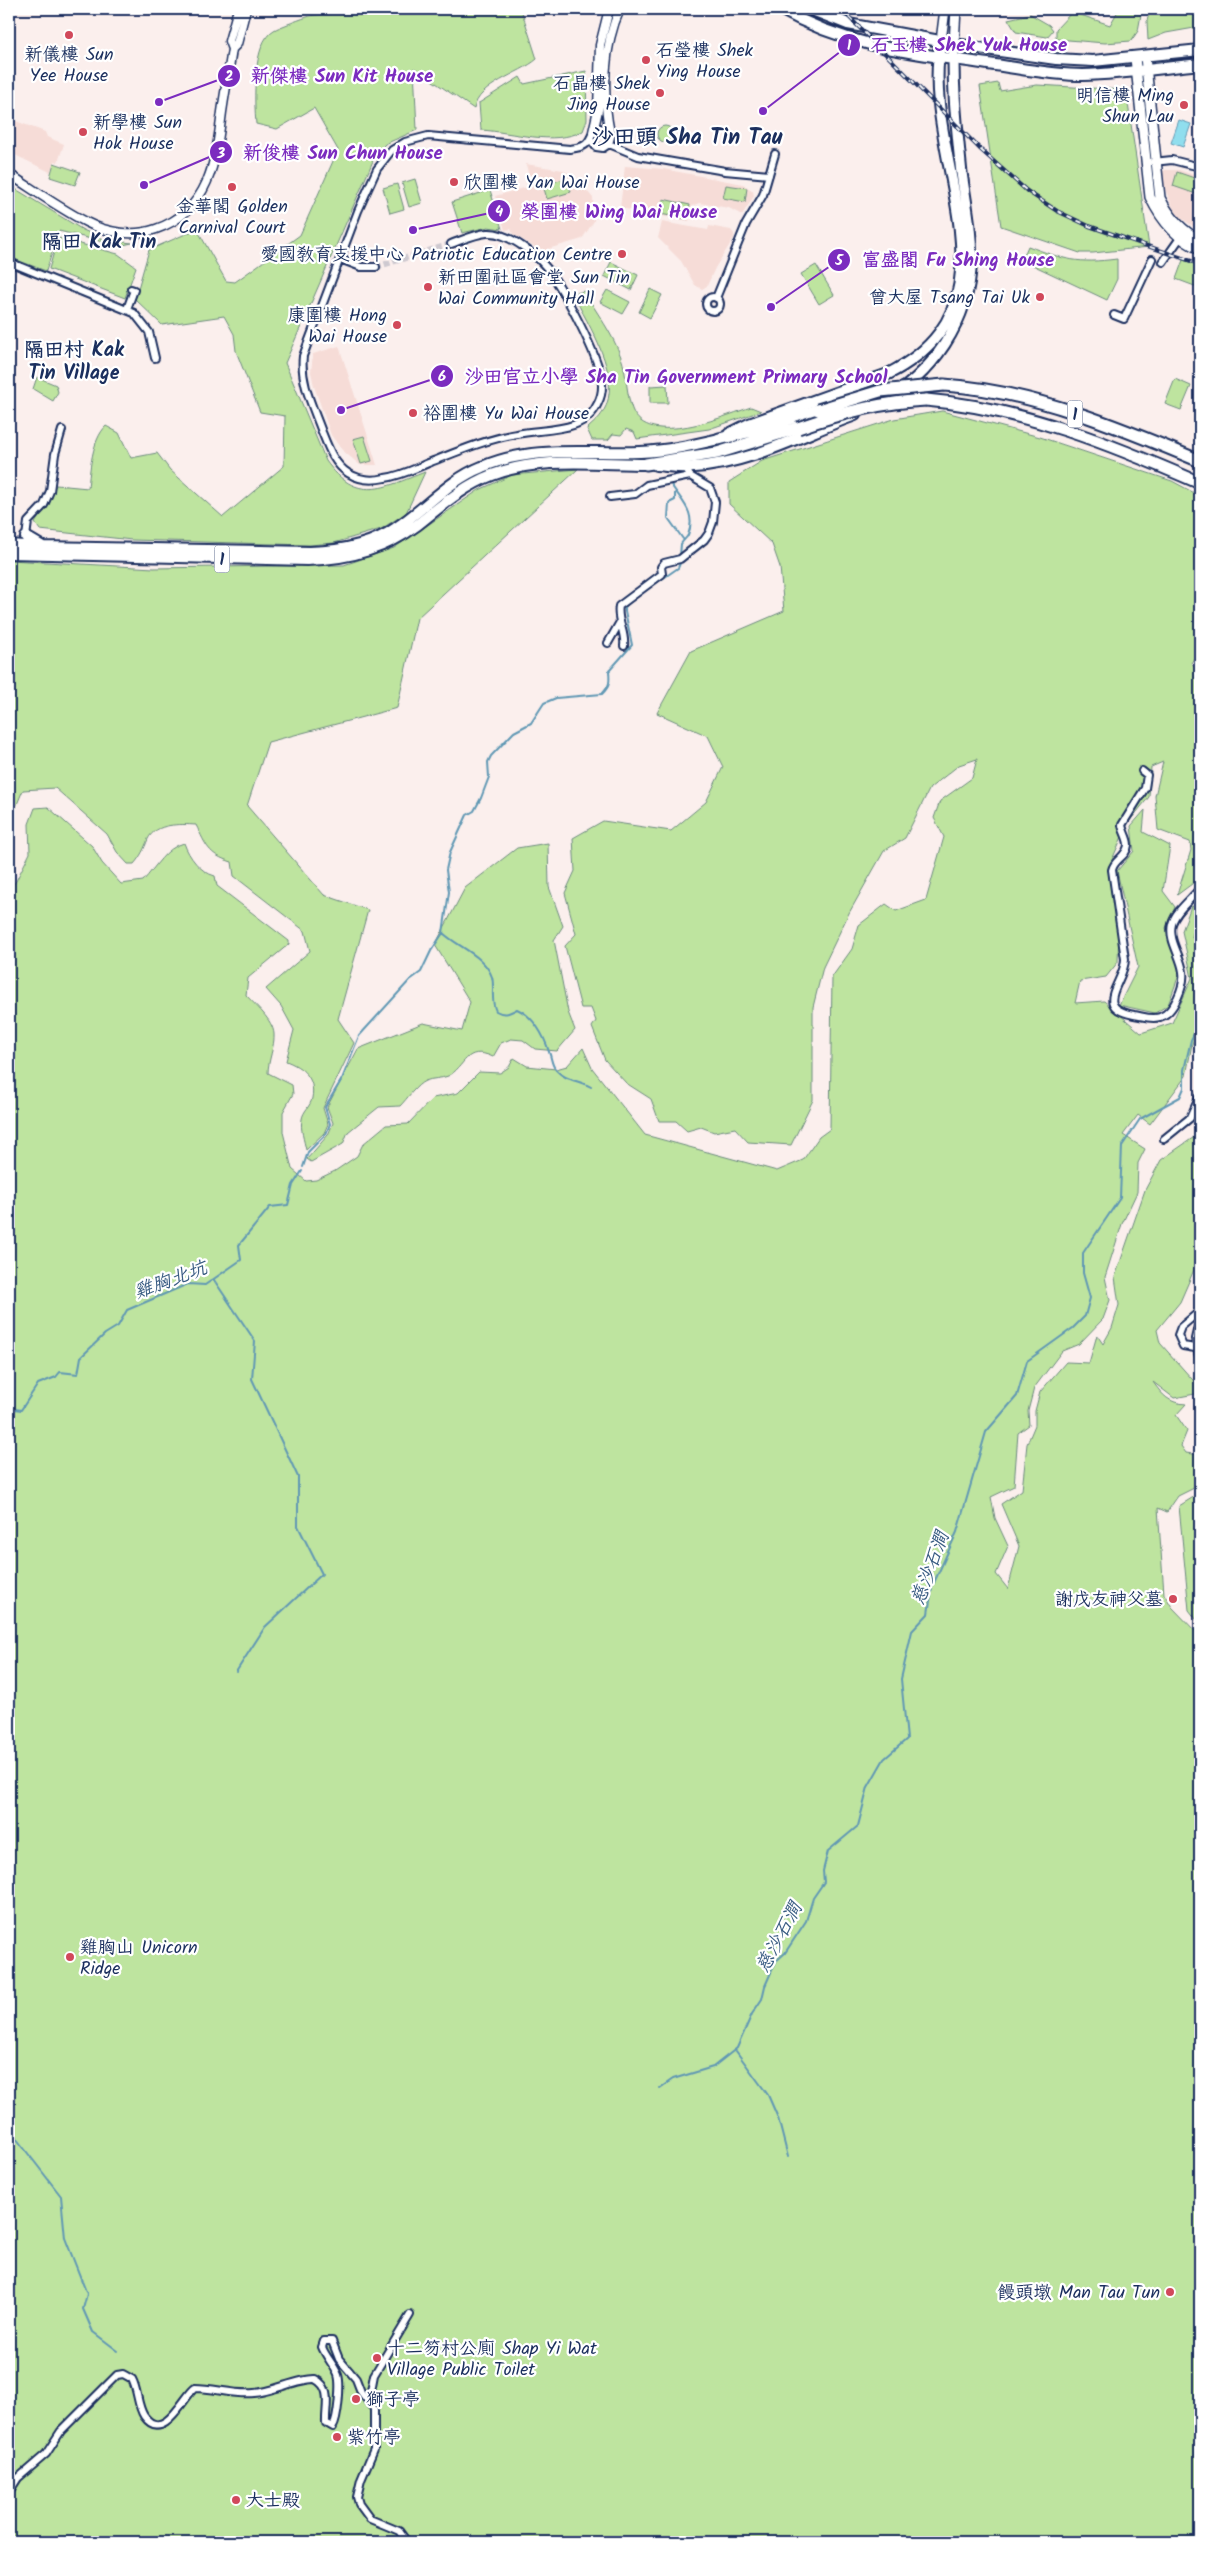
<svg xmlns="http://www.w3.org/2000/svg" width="1209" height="2551" font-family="Kalam,'LXGW WenKai TC',sans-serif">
<rect width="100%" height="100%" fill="#fbefed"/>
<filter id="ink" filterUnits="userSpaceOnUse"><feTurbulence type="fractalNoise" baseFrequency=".02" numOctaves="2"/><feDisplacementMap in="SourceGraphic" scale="10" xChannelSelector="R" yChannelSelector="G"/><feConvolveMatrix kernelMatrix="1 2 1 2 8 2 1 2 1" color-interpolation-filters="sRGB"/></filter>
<g filter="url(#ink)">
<path fill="#f6dcd7" d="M13,120L45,132L47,137L64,144L58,162L55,161L50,172L9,152V122Z
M526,164L563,170L576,178L593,198L594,221L582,239L541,251L513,234L511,229L505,230L495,196L531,186Z
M625,166L663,169L743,184L753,191L754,196L742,215L729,208L699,203L692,206L689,221L620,208Z
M1165,170H1179L1200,177V231L1181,218L1174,210L1164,187L1162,172Z
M662,222L708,230L709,226L731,230L734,234V238L715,268L707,286L702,289L695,285L681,261L658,238Z
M339,346L365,427L377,465H360L342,450L331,435L314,386L311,372L313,354Z"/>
<path fill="#bee49f" stroke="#6c8a7e" d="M342,9H521L537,59C520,74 478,84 474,109L414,68L417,130L385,144L376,154L285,363L326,461C357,504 383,488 425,472L406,513L381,529L334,543L309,545L132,540L40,530L35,523L48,503L56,485L88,488C90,469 92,440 106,426L119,433L131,458L157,453L170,470L223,517L284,466L285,416L260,412L236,351L234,334L224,316L162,325L135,299L149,250L197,229L226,281L235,282L300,235L338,150L314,108L277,129L256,124C254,103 252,42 274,30C279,27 304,18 310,16C320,13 336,16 342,9Z
M1119,9H1142L1138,31L1131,41L1105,43L1056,39V29L1072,12L1110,25Z
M1150,9H1200V27L1166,33L1148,40L1147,21Z
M1030,14L1049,25L1053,30L1047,37L1016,32L1008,19Z
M586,71L587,120L583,131C553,146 513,132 481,130L479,103L520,77L524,84Z
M998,83L1000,91L1037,85L1126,90L1149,247L1093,253H1080L1001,226L980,86Z
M657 134a8 8 0 1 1 16 0a8 8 0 1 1-16 0Z
M54,163L80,172L75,185L50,177Z
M1177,172L1200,180L1199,195L1173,186Z
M567,178L571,192L547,199L543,185Z
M415,179L422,203L409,207L402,183Z
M397,184L404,209L390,213L383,188Z
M9,185L83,230L106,240L132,243L119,246L59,231L46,271L9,257Z
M726,185L747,188L745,202L723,198Z
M490,190L502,229L488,227L462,233L452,202Z
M663,199L690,205L687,219L660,214Z
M58,238L118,254L136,267L125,298L49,269Z
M1028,246C1065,260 1078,264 1117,259V279L1107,300L1022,260Z
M1183,260L1200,266V288L1176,279Z
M611,262L638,275L631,290L604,276Z
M816,265L834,295L819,304L801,274Z
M650,289L662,295L650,318L639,312Z
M607,290L630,302L623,314L600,302Z
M584,291C596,312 613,334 621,357C627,374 626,393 632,409C647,449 725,416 751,407L761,411L709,429L637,439L634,432L626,429L621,435L613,434L608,440H592L587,429C592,424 599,419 603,412C624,378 588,325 573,294Z
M37,377L56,385L58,392L53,401L33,389Z
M1175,379L1191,386L1181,410L1165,404Z
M667,385L668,403H650V386Z
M942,411L1040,437L1172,481L1200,496V649L1191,663L1200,671V878L1177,895L1191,850L1190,842L1158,830L1155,796L1163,762L1151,767L1149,797L1128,823L1108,869L1119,922L1118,962L1106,977L1080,981L1075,1003L1104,1001L1141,1033L1172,1023L1192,978L1182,931L1191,906L1200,908L1192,937L1200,941V1028L1192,1044L1186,1076L1150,1124L1138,1115L1123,1135L1145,1149L1138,1163L1137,1192L1122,1224L1105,1277L1110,1300L1103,1319L1079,1344L1062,1351L1034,1388L1028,1411L1029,1425L1018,1433L1014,1486L991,1497L995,1518L1008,1546L996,1574L1008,1589L1019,1546L1001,1504L1022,1490L1027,1444L1035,1425V1411L1040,1392L1066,1362L1089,1363L1097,1335L1103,1344L1112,1328L1119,1305L1115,1277L1145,1190L1161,1160L1200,1133V1256L1180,1302L1157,1330L1160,1343L1200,1388V1393L1174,1398L1153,1382C1163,1396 1169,1403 1186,1404L1176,1415L1187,1431L1181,1446L1186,1453L1200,1455V1485L1178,1496L1167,1512L1158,1508L1164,1594L1172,1607L1200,1636V2542H9V890L16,881L30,853L29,824L35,808L48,807L92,846L102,863L121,884L143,881C156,867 165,848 184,843C189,857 200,872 215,876L217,886L289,941V944L248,978L246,995C255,1005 273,1020 274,1034C275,1046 268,1060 268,1073L292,1085L293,1094L283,1112V1132L292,1169L306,1181L316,1180L335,1171L357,1156L363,1144L386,1125L408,1124L433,1098L458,1093L479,1072L500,1073L509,1067L514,1058L527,1066L556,1069L567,1066L583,1048L592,1068L645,1135L777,1171L803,1160L819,1137L830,1129L832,977L852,949L859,925L886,904L896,911L926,900L944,837L934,818L940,801L972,778L977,759L959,765L930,788L905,838L884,851L849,913L823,967L813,1007V1100L791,1145L748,1142L735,1128L714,1132L701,1127L687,1131L676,1121H659L651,1099L626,1083L605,1060L592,1027L596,1021L591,1008H581L565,946L576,934L565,893L575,871L573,838L603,821L671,831L706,802L723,767L708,736L657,713L691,651L784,611L780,567L772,544L729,504V482L762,461L894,419Z
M364,436L372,461L361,464L353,439Z
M578,469L417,618L397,708L268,742L247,806L324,895L368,910L338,1019L354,1043L323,1108L328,1124L324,1133L306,1150C304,1140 300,1129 302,1119C303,1111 311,1106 312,1098C316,1078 302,1067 286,1061L294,1030L281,1006L266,989L310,951L305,931L234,876L232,862C208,855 206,845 196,825C180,824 156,823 148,839C144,849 141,856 134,864H128L117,852L107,834L55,788L23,790L10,821L12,848L9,854V560L154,568L344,565L394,548L479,490L512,475Z
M1145,810L1143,832L1170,846L1163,891L1175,907L1166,928L1180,972L1168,1005L1155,1013L1119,1005L1138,967L1117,871L1134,851L1131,826Z
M548,843L549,887L563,926L554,940L568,1012L575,1030L557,1051L535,1049L523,1040L511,1039L501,1043L493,1057C465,1044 465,1068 448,1076C441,1079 432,1078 425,1081C416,1085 407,1099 400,1106L379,1107L348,1132L343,1144L311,1162L307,1159L328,1135L333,1123L327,1107L358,1049L423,1023L462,1031L470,1002L435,945L465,888L517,848Z
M1200,1493V1624L1189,1610L1179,1506Z"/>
<path fill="#90deee" stroke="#6198b4" d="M1179,120L1191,124L1183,147L1171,143Z"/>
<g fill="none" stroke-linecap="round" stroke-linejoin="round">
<path stroke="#6198b4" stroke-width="2" d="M670,483C681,501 697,512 688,535C687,538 683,540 681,544L680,556
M675,493V500L669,503L668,518L683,539
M636,597L678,568L681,561
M443,933C458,947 485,956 492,977C495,988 490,1000 496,1011C505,1016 509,1013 517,1009C533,1016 544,1035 549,1052C552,1059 551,1064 556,1070C566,1081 579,1080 591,1087
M303,1167L308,1152L326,1134L330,1124L325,1107L342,1079L359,1036L410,980L421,972L431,951L443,933L449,892L446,870L450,852L467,815L474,811L481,798L489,777L488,762L491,756L514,732L531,723L544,703L556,698L602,694C610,686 610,682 609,671L632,645L625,611V607L632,600
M214,1280L255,1341L252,1379L298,1477V1526L322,1574L265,1627L236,1672
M9,1408L21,1410L38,1384L56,1377L60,1372L78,1374L81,1357L105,1334L118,1326L127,1310L188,1284L205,1285L241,1260L239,1245L270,1207L288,1205L293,1185L302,1171
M736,2051L768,2095L778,2118L788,2157
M660,2088L673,2079L713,2067L737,2048L752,2014L762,1999L765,1986L776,1961L785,1953L806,1921L813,1898L824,1882L823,1871L828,1851L858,1826L868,1787L884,1759L907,1739L901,1679L912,1631L928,1614L932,1587L957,1532L986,1432L1017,1396L1027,1361L1073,1328L1085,1316L1090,1298L1083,1273V1253L1120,1198L1122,1146L1140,1119L1180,1097L1184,1088V1070L1191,1040L1200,1021
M9,2129L61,2196L65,2238L87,2294L83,2309L93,2332L118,2351"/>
<path stroke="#cec9d0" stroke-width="6" stroke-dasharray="6 3" stroke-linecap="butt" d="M376,267L451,244"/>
<defs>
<path id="minor" d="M609,144L638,156L725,171L769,175
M1153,162L1172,160L1200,167
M451,244C462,240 475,234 487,233C508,231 541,258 552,275C566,295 597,354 601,377C603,386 602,395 598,403C585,434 544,428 517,434C487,439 459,451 431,462C416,468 401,476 385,478C372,481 359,480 348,473C334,464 328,447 322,432C313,407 300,383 303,356L358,211L377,169L392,150L405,142L428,136L570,149C585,147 588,145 593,132L599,128L608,130L611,137L609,144L603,148L596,147L591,140
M340,259L361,267H376
M9,262L134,313L149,332L155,358
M1163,262L1180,238
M706 304a7 7 0 1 1 14 0a7 7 0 1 1-14 0Z
M716,298L746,224L763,195L775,154
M127,309L134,290L131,289
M1114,315L1124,319L1152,259
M610,497L635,494L647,485L690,476
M26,537L28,522L44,505L50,491L55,454L62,430
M608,643L620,622
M624,646C626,632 616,620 619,606L662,574L661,567L664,563L680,559L704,540L709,533L713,522L715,502L710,488L690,476L686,468
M1142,771L1147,775L1145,788L1122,825C1123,832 1128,838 1128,845C1127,857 1114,859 1112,870L1125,959C1125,983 1091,1007 1134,1015C1142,1016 1152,1020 1160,1017C1174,1013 1185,985 1183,972C1181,955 1168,941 1172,924C1176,910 1192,899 1200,888
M1164,1139L1190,1118L1200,1096
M1200,1318L1195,1339L1200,1361
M1195,1348L1183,1346L1178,1335L1181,1327L1200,1311
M369,2401L374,2375L410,2315
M9,2492L18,2478L46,2454L61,2431L117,2375L123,2374L132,2379C138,2390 137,2405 144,2416C164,2444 185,2394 195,2388C215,2388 234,2395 254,2393C272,2392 300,2378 315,2379C333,2388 325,2408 326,2423L333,2427C338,2419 341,2384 338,2375C334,2365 326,2357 322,2347L324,2341H332L339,2359L356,2379L361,2392L374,2409V2449L361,2480L357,2497L359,2504L370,2519L399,2531L407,2542"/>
<path id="tertiary" d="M232,49L237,44L246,9
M593,132L598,110L600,45L609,9
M610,133C602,94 603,46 620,9
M9,174C34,190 59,208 86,222C107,233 133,237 156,229C209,211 216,161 222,112C225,91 229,70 232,49L229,41L238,9"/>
<path id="secondary" d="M941,41L945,9
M954,44L956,9
M1145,57L1160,198C1169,216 1182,231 1200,240
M1135,58L1150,197C1161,220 1176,239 1200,249"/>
<path id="primary" d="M780,9C847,47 913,53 988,64C1019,68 1051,75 1083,75C1122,74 1161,68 1200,64
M810,9L848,24L972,47L1056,59L1093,61L1200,50
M879,404C932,376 970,321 971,260C972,230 965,199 961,169C957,128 952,85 954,44
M729,434L749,424L888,374C1031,302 917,155 941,41
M656,465C669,466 681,468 694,467C750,464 803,434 855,415"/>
<path id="trunk" d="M26,537L43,547
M9,545L41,547L310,552C340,551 371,546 396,528C426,508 449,480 482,467C533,445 587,454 640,452C667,451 693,445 719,439
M9,553L307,560C347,559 384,550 417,525C441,506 463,486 492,475C541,456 596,464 646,464"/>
<path id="motorway" d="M944,385C1033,391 1119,427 1200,461
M926,400C1022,408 1113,445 1200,483
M719,439L752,431L818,410
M646,464L717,453L798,428"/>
</defs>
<use href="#minor" stroke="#1b2f5e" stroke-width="10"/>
<use href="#tertiary" stroke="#1b2f5e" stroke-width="11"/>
<use href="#secondary" stroke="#1b2f5e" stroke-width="12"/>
<use href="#primary" stroke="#1b2f5e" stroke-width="14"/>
<use href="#trunk" stroke="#1b2f5e" stroke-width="14"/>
<use href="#motorway" stroke="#1b2f5e" stroke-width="15"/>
<use href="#minor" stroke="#fff" stroke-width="6"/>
<use href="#tertiary" stroke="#fff" stroke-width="8"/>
<use href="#secondary" stroke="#fff" stroke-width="9"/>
<use href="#primary" stroke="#fff" stroke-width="10"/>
<use href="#trunk" stroke="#fff" stroke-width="10"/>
<use href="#motorway" stroke="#fff" stroke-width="11"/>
<defs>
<path id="rail" d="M841,9L981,150L1027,191L1057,211L1089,226L1200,264"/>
</defs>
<use href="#rail" stroke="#1b2f5e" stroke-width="4"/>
<use href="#rail" stroke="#fff" stroke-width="2" stroke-dasharray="5.5" stroke-linecap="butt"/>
<defs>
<path id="motorway-bridge" d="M818,410L880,391L944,385
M798,428C840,413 881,402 926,400"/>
</defs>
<use href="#motorway-bridge" stroke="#1b2f5e" stroke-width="15" stroke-linecap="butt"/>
<use href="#motorway-bridge" stroke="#fff" stroke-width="11"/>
</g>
</g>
<g fill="#d1495b" stroke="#fff" stroke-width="2">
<circle cx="69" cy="35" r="5"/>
<circle cx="646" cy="60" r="5"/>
<circle cx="660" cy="93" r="5"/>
<circle cx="1184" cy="105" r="5"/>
<circle cx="83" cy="132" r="5"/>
<circle cx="454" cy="182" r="5"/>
<circle cx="232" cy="187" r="5"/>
<circle cx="622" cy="254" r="5"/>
<circle cx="428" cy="287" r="5"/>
<circle cx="1040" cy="297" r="5"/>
<circle cx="397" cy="325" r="5"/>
<circle cx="413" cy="413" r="5"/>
<circle cx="1173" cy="1599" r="5"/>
<circle cx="70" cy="1957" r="5"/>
<circle cx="1170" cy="2292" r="5"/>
<circle cx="377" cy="2358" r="5"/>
<circle cx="356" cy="2399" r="5"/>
<circle cx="337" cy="2437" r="5"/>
<circle cx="236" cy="2500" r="5"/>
</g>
<g text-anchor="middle" stroke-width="4.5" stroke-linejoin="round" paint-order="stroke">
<g fill="#fff" stroke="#5f6d8e" stroke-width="1">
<rect x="1067.5" y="400.5" width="15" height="27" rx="4"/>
<rect x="214.5" y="545.5" width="15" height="27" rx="4"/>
</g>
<g font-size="16" font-weight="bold" fill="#1b2f5e">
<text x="1075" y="420">1</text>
<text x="222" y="565">1</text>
</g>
<g font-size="18" fill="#1b2f5e" stroke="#fff" text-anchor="start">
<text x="656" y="56">石瑩樓 Shek<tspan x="656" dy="21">Ying House</tspan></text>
<text x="69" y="60" text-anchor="middle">新儀樓 Sun<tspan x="69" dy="21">Yee House</tspan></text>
<text x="650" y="89" text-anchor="end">石晶樓 Shek<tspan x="650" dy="21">Jing House</tspan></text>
<text x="1174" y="101" text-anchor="end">明信樓 Ming<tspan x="1174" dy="21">Shun Lau</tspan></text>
<text x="93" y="128">新學樓 Sun<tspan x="93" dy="21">Hok House</tspan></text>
<text x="464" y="188">欣圍樓 Yan Wai House</text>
<text x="232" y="212" text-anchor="middle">金華閣 Golden<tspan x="232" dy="21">Carnival Court</tspan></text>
<text x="612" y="260" text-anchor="end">愛國教育支援中心 Patriotic Education Centre</text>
<text x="438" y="283">新田圍社區會堂 Sun Tin<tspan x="438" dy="21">Wai Community Hall</tspan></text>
<text x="1030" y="303" text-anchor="end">曾大屋 Tsang Tai Uk</text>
<text x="387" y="321" text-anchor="end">康圍樓 Hong<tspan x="387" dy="21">Wai House</tspan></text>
<text x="423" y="419">裕圍樓 Yu Wai House</text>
<text x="1163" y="1605" text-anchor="end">謝戊友神父墓</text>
<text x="80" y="1953">雞胸山 Unicorn<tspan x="80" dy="21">Ridge</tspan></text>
<text x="1160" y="2298" text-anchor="end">饅頭墩 Man Tau Tun</text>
<text x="387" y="2354">十二笏村公廁 Shap Yi Wat<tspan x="387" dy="21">Village Public Toilet</tspan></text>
<text x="366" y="2405">獅子亭</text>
<text x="347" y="2443">紫竹亭</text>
<text x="246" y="2506">大士殿</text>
</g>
<g font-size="19" font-style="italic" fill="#385b82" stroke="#fff">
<text transform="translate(170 1279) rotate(-20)" y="7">雞胸北坑</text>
<text transform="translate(929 1568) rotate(-70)" y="7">慈沙石澗</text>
<text transform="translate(778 1937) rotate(-62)" y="7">慈沙石澗</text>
</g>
<g font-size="20" font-weight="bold" fill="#1b2f5e" stroke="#fff">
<text x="99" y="248">隔田 Kak Tin</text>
<text x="74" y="356">隔田村 Kak<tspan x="74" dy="23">Tin Village</tspan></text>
</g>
<g font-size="22" font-weight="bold" fill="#1b2f5e" stroke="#fff">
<text x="687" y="144">沙田頭 Sha Tin Tau</text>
</g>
</g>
<path fill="none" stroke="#7b2cbf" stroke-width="2" d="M763 111L849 45M159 102L229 76M144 185L221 152M413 230L499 211M771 307L839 260M341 410L442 376"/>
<g fill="#7b2cbf" stroke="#fff" stroke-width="2">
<circle cx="763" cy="111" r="5"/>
<circle cx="159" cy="102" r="5"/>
<circle cx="144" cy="185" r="5"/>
<circle cx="413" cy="230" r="5"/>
<circle cx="771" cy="307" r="5"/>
<circle cx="341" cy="410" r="5"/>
<circle cx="849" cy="45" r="12"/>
<circle cx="229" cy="76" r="12"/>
<circle cx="221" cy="152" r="12"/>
<circle cx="499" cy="211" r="12"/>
<circle cx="839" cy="260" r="12"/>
<circle cx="442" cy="376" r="12"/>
</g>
<g font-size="15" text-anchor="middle" font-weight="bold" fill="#fff">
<text x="849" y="50">1</text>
<text x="229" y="81">2</text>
<text x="221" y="158">3</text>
<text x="499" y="216">4</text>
<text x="839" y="265">5</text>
<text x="442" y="381">6</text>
</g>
<g font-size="19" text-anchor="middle" font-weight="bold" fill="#7b2cbf" stroke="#fff" stroke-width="4.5" stroke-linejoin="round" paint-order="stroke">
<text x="969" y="51">石玉樓 Shek Yuk House</text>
<text x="342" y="82">新傑樓 Sun Kit House</text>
<text x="343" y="159">新俊樓 Sun Chun House</text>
<text x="619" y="218">榮圍樓 Wing Wai House</text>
<text x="958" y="266">富盛閣 Fu Shing House</text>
<text x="676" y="383">沙田官立小學 Sha Tin Government Primary School</text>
</g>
<rect width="1209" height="2551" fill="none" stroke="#fff" stroke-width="30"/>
<rect x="15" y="15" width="1179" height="2521" fill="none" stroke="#1b2f5e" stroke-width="2" filter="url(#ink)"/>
</svg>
